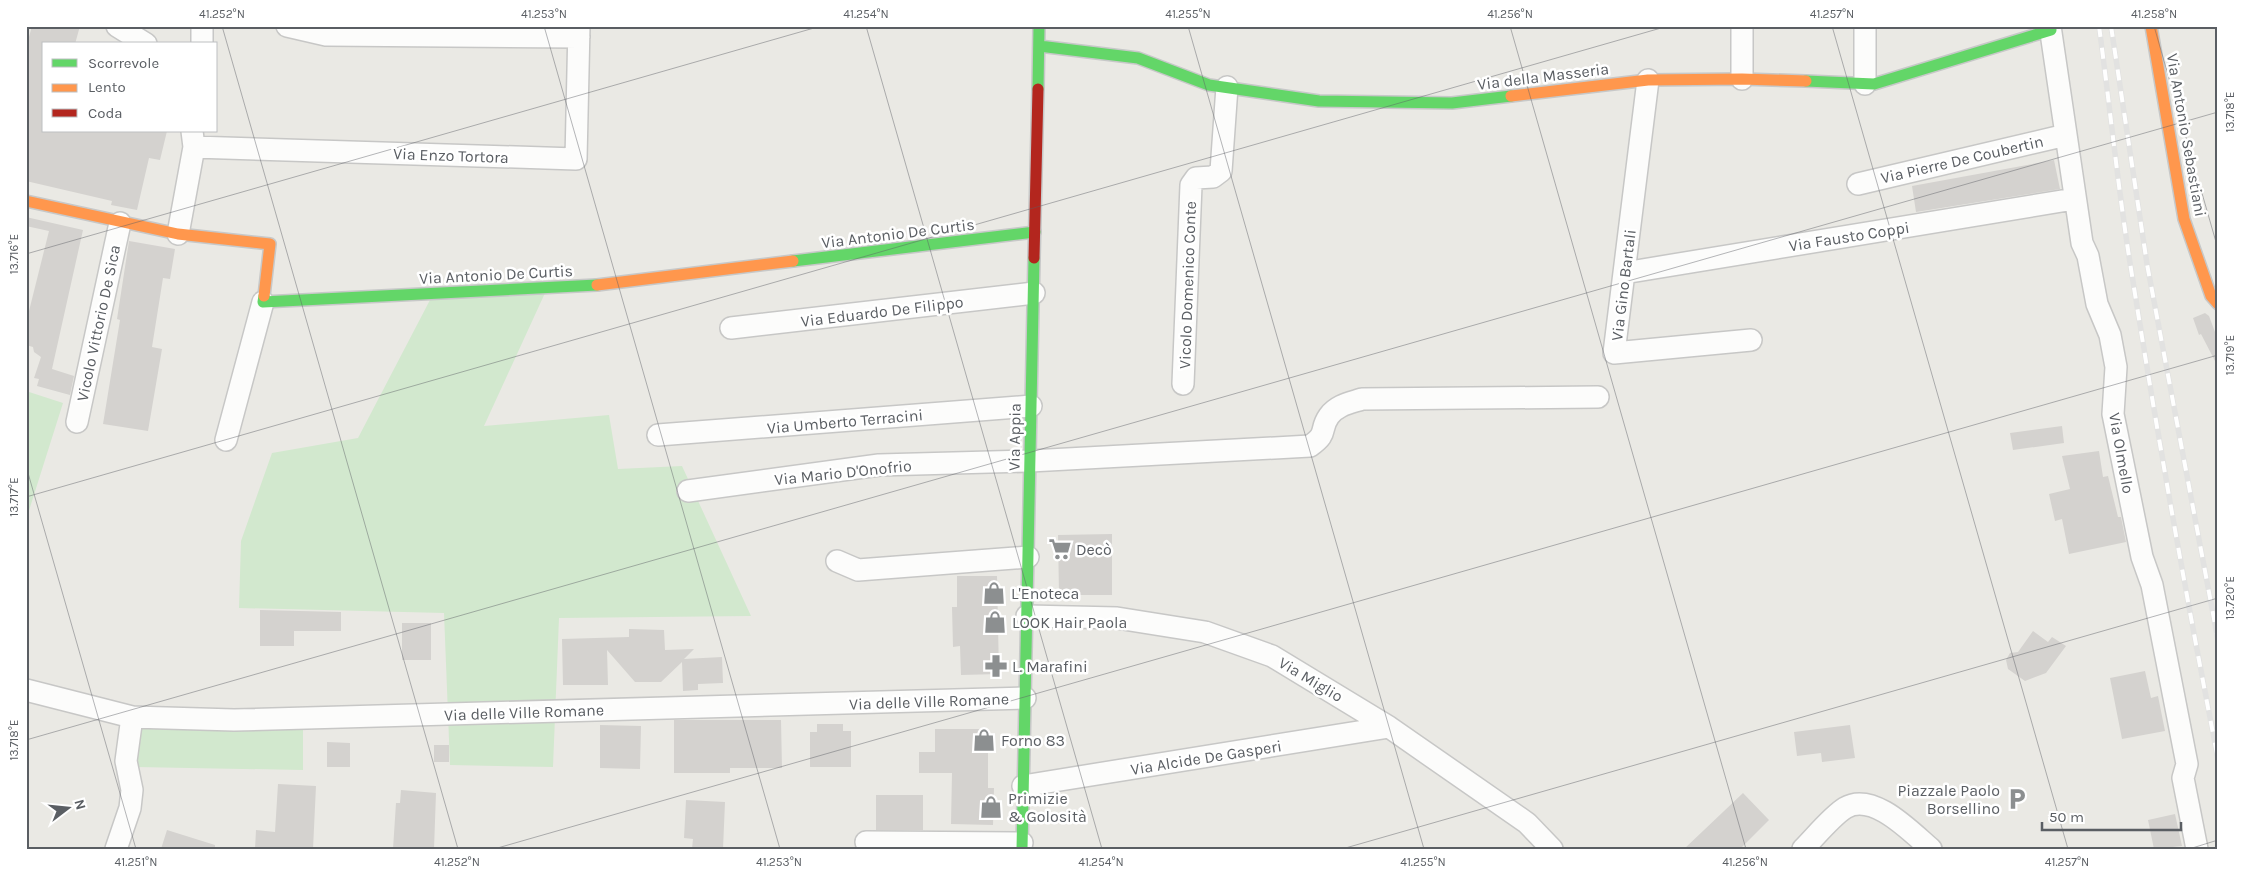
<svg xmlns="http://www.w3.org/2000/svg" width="2244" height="875" font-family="Karla,sans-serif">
<rect width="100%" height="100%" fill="#eae9e4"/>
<path fill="#d2e8ce" d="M545,293L484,426L609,415L618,469L682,466L751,616L559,618L553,767L450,765L444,613L239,608L241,541L272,453L358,438L430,300Z
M26,391L63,403L26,520Z
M145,727H303V770L136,767L140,728Z"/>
<path fill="#d4d2cf" d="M32,26H80L75,44H44V131H167L160,160L149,158L137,210L111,205L112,201L26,181V48Z
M2054,160L2060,189L1916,212L1912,186Z
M26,217L83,230L52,369L74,376L70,395L37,386L39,379L34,378L41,357L34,352L33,347L26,345V323L49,231L26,226Z
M129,241L175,249L170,279L163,278L152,347L162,349L148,431L103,424L120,320L117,319Z
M2205,313L2209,316L2218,340V362L2216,363L2201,334L2199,335L2193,318Z
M2062,426L2064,443L2013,450L2010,433Z
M2099,451L2103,477L2108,476L2118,517H2121L2126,542L2069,554L2062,519L2055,521L2049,494L2070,489L2062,456Z
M1112,534V595H1059L1058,535Z
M957,576H997L999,674L961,675L960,646L953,647L952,607H957Z
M260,610L341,612V631H294V646H260Z
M402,623H431V660H402Z
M629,629L664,630L665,650L694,649L684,659L722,657L723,683L698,684V690L683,691L682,662L661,682H635L607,650L608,685H563L562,639L629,637Z
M2033,631L2048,642L2052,637L2066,646L2046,673L2025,681L2008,669L2006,660L2010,653L2018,652Z
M2145,671L2151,698L2158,696L2165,731L2122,739L2110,678Z
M674,720H781L782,768H730V773H674Z
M817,724H843V731H851V767H810V732H817Z
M600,725L641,726L640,769L600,768Z
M1850,725L1855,758L1822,762L1821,753L1797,756L1794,732Z
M935,729H988V788H994L993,825L951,824L952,773H919V752H935Z
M327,742L350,743V767H327Z
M434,745H449V762H434Z
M278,784L316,786L313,849H255L256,830L275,832Z
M401,790L436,793L434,849H393L396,803H400Z
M1743,793L1769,820L1740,849H1684Z
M876,795H923V830H876Z
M686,800L725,802L723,849H692L693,839L684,838Z
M2175,814L2182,846L2154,849L2148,820Z
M167,830L215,845V849H161Z"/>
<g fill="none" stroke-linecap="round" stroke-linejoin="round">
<defs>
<path id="street" d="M117,26L146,44
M287,26L326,35L579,37
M2050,26L2082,243L2088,256L2097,304L2110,335L2116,367L2113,414L2142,557L2152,585L2187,764L2183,778L2197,849
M202,44V26
M1742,79V26
M1648,80L1614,353L1751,340
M1865,84V26
M194,147L576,159L579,26
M1858,184L2066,135
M178,234L194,147L192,131
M1624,273L2074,199
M731,328L1034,293
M1183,384L1191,185L1196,178L1213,177L1221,171L1227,87
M77,422L120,223
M658,435L1031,406
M226,440L263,302
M688,491L879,465L1030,461L1310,446C1329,433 1319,430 1329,416C1337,405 1350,403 1362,399L1598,397
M837,561L858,570L1028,557
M1027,616L1117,618L1205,632L1272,656L1389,727L1527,823L1552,849
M26,690L132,717L234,720L1025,698
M1023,786L1389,727
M866,842L1022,843
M116,849L130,808L132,790L126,761L132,717
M1803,849C1814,838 1832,816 1845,808C1873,791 1911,832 1931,849"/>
<path id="fast" d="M1039,46L1138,58L1209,85L1319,101L1452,103L1511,96
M1806,81L1874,84L2051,30
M1038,89L1039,26
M793,261L1035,232
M264,296L263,302L597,285
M1022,849L1034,258"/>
<path id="slow" d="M2151,26L2184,219L2211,296L2218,304
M1511,96L1648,80L1742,79L1806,81
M26,201L178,234L270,244L264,296
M597,285L793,261"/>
<path id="jam" d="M1034,258L1038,89"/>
</defs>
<use href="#street" stroke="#c7c7c6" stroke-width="24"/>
<use href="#fast" stroke="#c7c8c8" stroke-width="14"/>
<use href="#slow" stroke="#c7c8c8" stroke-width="14"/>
<use href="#jam" stroke="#c7c8c8" stroke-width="14"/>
<use href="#street" stroke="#fcfcfb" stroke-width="21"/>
<use href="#fast" stroke="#63d668" stroke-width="11"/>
<use href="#slow" stroke="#ff974d" stroke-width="11"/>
<use href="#jam" stroke="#b3261e" stroke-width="11"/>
<defs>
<path id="rail" d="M2099,26C2110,107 2118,189 2131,269C2157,433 2186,596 2218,759
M2111,26L2147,264L2218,640"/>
</defs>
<use href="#rail" stroke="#e2e2e1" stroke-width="5.5"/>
<use href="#rail" stroke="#fff" stroke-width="4" stroke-dasharray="11" stroke-linecap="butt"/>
</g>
<path fill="none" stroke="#5a5e63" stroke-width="1" stroke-opacity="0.45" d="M222,26L458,849M544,26L780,849M866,26L1102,849M1188,26L1424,849M1510,26L1746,849M1832,26L2068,849M2154,26L2218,249M26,254L821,26M26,466L136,849M26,497L1668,26M26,740L2218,112M494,849L2218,355M1342,849L2218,598M2189,849L2218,840"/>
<defs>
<symbol id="supermarket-bare" viewBox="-9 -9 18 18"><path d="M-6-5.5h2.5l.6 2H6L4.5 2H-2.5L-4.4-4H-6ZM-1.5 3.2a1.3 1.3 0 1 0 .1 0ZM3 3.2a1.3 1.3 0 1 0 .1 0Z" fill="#8c8f90" stroke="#fff" stroke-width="2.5" paint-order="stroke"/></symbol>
<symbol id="shop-bare" viewBox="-9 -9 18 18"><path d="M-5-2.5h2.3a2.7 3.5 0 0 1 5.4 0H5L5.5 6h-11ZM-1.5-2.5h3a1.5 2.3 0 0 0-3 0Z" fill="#8c8f90" stroke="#fff" stroke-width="2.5" paint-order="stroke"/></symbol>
<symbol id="pharmacy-bare" viewBox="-9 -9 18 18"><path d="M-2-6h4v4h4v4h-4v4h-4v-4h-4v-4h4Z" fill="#8c8f90" stroke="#fff" stroke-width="2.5" paint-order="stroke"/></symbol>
<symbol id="parking-bare" viewBox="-9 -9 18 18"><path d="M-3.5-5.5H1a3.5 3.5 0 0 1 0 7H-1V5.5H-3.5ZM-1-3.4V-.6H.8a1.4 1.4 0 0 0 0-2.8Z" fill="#8c8f90" stroke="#fff" stroke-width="2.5" paint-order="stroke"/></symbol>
</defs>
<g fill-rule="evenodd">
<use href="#supermarket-bare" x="1044" y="533" width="32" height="32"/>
<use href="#shop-bare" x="978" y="577" width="32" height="32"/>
<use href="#shop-bare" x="979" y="606" width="32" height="32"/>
<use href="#pharmacy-bare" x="980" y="650" width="32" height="32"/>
<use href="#shop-bare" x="968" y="724" width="32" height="32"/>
<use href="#parking-bare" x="2001" y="783" width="32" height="32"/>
<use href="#shop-bare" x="975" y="791" width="32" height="32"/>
</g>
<g text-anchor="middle" stroke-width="5" stroke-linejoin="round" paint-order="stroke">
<g font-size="16" fill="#5a5e63" stroke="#fff">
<text transform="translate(1543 76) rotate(-7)" y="6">Via della Masseria</text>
<text transform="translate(2187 135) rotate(80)" y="6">Via Antonio Sebastiani</text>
<text transform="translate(451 155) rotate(2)" y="6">Via Enzo Tortora</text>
<text transform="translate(1962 159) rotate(-13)" y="6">Via Pierre De Coubertin</text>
<text transform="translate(898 233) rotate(-7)" y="6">Via Antonio De Curtis</text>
<text transform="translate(1849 236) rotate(-9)" y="6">Via Fausto Coppi</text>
<text transform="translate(496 274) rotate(-3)" y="6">Via Antonio De Curtis</text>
<text transform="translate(1187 285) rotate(-88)" y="6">Vicolo Domenico Conte</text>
<text transform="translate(1623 285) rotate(-83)" y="6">Via Gino Bartali</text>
<text transform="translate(882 311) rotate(-7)" y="6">Via Eduardo De Filippo</text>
<text transform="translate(98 323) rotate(-78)" y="6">Vicolo Vittorio De Sica</text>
<text transform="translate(845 421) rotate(-5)" y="6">Via Umberto Terracini</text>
<text transform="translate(1014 437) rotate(-89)" y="6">Via Appia</text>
<text transform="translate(2122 453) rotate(80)" y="6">Via Olmello</text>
<text transform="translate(843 472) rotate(-6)" y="6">Via Mario D'Onofrio</text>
<text transform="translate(1311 679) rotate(31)" y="6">Via Miglio</text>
<text transform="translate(929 701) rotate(-2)" y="6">Via delle Ville Romane</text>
<text transform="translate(524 712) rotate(-2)" y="6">Via delle Ville Romane</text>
<text transform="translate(1206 757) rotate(-9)" y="6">Via Alcide De Gasperi</text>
</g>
<g font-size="16" fill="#5a5e63" stroke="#fff" text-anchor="start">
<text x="1076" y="555">Decò</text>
<text x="1011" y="599">L'Enoteca</text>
<text x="1012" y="628">LOOK Hair Paola</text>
<text x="1012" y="672">L. Marafini</text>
<text x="1001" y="746">Forno 83</text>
<text x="2000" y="796" text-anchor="end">Piazzale Paolo<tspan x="2000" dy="18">Borsellino</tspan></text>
<text x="1008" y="804">Primizie<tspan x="1008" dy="18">&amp; Golosità</tspan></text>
</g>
</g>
<rect width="2244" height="875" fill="none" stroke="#ffffff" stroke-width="55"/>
<rect x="42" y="42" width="175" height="90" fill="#ffffff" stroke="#bdbfc1"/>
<rect x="52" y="59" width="25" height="8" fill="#63d668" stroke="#bdbfc1"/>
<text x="88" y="68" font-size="15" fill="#5a5e63">Scorrevole</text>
<rect x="52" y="84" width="25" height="8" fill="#ff974d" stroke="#bdbfc1"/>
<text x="88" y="92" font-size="15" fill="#5a5e63">Lento</text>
<rect x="52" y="109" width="25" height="8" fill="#b3261e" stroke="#bdbfc1"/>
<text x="88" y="118" font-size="15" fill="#5a5e63">Coda</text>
<g transform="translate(68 808) rotate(74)" stroke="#ffffff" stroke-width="4" paint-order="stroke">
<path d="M0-4L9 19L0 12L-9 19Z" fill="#5a5e63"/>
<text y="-8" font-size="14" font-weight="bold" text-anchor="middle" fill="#5a5e63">N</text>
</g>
<path d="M2042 822v8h139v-8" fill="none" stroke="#5a5e63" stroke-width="2.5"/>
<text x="2049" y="822" font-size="15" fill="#5a5e63" stroke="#ffffff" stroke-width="4" paint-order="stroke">50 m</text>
<rect x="28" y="28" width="2188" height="820" fill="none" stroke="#5a5e63" stroke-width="2"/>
<g font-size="12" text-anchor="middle" fill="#5a5e63">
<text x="222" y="18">41.252°N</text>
<text x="544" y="18">41.253°N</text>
<text x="866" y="18">41.254°N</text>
<text x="1188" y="18">41.255°N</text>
<text x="1510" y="18">41.256°N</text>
<text x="1832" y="18">41.257°N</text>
<text x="2154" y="18">41.258°N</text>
<text transform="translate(2230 112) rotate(-90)" y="4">13.718°E</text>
<text transform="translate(14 254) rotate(-90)" y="4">13.716°E</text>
<text transform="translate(2230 355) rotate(-90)" y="4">13.719°E</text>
<text transform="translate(14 497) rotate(-90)" y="4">13.717°E</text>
<text transform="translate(2230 598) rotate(-90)" y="4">13.720°E</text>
<text transform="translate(14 740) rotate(-90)" y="4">13.718°E</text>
<text x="136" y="866">41.251°N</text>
<text x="457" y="866">41.252°N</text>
<text x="779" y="866">41.253°N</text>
<text x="1101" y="866">41.254°N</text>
<text x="1423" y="866">41.255°N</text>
<text x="1745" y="866">41.256°N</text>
<text x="2067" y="866">41.257°N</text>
</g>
</svg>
